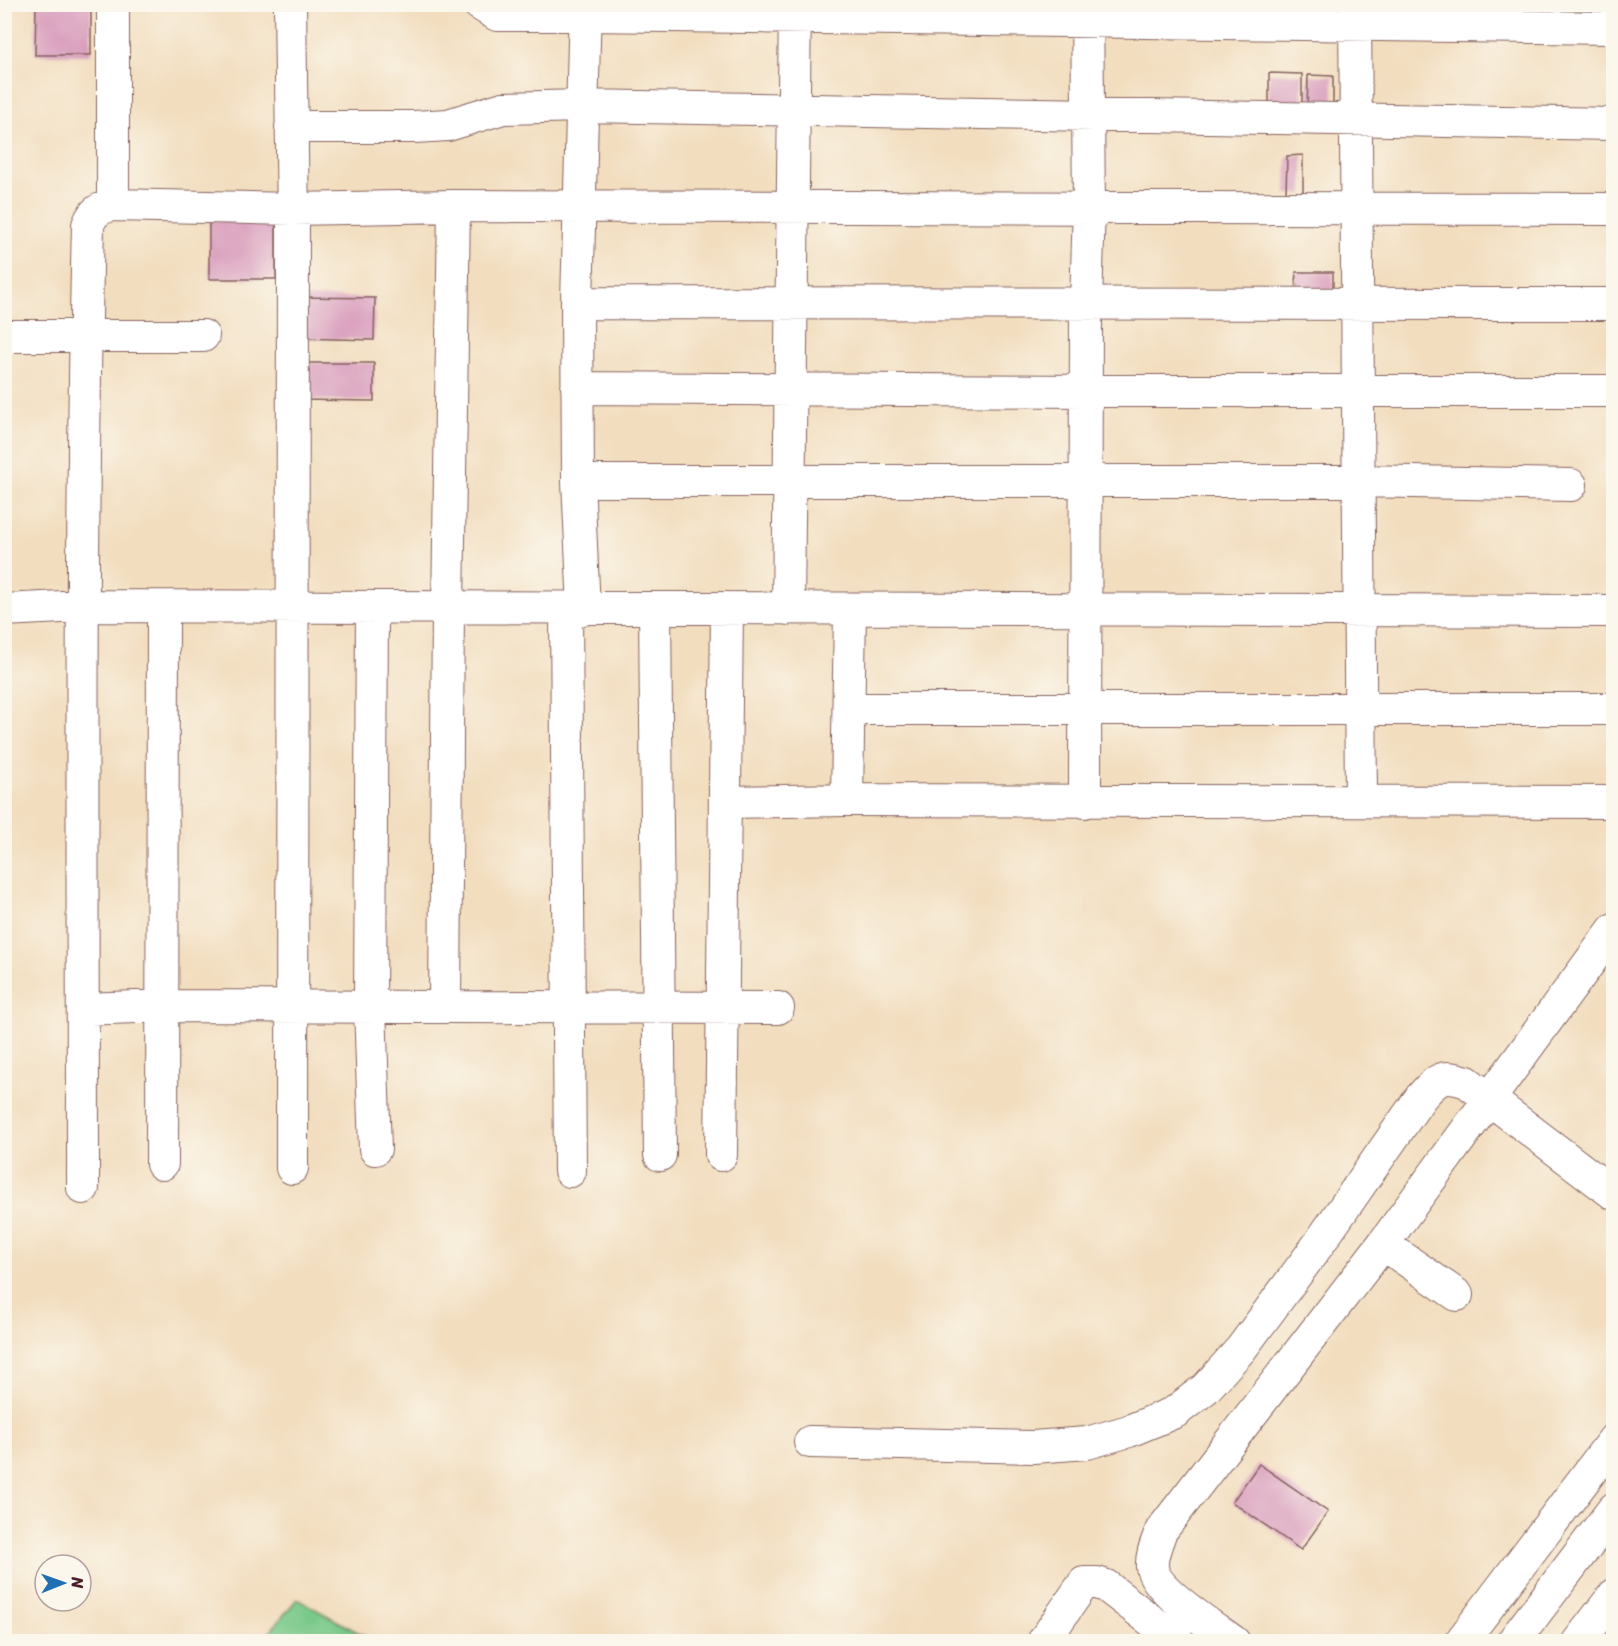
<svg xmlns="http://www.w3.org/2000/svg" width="1618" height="1646" font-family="Sriracha,sans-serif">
<rect width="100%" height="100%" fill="#fbf7ec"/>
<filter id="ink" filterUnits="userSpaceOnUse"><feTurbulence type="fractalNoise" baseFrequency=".0167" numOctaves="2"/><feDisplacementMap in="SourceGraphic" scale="12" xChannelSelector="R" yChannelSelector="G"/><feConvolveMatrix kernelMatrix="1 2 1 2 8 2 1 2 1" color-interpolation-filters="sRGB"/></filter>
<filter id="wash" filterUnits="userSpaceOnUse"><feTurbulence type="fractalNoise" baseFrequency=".008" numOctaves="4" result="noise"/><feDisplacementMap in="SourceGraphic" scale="24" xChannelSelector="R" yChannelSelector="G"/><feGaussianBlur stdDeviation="1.35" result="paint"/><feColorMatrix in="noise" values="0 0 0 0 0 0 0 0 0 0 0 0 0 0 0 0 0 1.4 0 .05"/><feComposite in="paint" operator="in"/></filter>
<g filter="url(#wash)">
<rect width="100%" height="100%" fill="#f2ddbe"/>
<path fill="#79c989" stroke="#62745a" stroke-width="1.5" d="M297,1599L374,1641H262Z"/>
<g id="blocks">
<path fill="#d89bbc" d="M36,4H91V55H35Z
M1357,4H1406V22Z
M1269,73L1302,74V115L1269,114Z
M1308,75L1333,76V114H1307Z
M1303,155V194H1286L1287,156Z
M209,220L276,221V279H209Z
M1296,272H1333V300L1297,301Z
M297,297L375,298L374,340L297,338Z
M297,363H374V401L297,400Z
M1259,1464L1328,1512L1301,1550L1232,1502Z
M1614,1632V1642H1606Z"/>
</g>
</g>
<g filter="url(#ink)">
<use href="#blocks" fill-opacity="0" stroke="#85625e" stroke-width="1.5"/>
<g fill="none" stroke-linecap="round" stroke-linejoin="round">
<defs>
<path id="street" d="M113,4V205
M290,4L293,224L292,1168
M479,4L497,15H585L1614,28
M1355,4L1361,801
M291,127H414L448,125L503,108L583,106L1614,124
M577,303L1614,304
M4,336H203
M577,388L1086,391H1614
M578,481H1359L1571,485
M372,608L370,1007L375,1149
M566,608L570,1171
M584,609L578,481L577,303L585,4
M655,609L660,1155
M788,609L795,4
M4,610L82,606L1614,611
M849,709H1614
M847,800L850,609
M725,802L847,800L1614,802
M1085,802L1086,304L1089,207L1087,4
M445,1007L448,608L454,206
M83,1009L163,1006L778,1008
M721,1155L727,609
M162,1164L163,607
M83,1188C83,867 80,546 88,225C93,212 99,208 113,205L293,209L454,206L1613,209
M1383,1244L1457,1295
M810,1442L1033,1447L1087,1443L1129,1431L1175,1412L1206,1388L1241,1349L1318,1245L1421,1097C1438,1078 1442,1074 1467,1082L1614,1194
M1043,1642L1084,1583H1097L1106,1586L1179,1642
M1234,1642C1214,1627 1155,1591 1152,1567C1151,1555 1157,1542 1161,1531L1383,1244L1614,929
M1578,1642L1614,1595"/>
<path id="secondary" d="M1461,1642L1614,1440
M1513,1642L1614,1509"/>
</defs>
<use href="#street" stroke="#85625e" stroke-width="34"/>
<use href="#secondary" stroke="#85625e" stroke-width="35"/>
<use href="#street" stroke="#fff" stroke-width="32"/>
<use href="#secondary" stroke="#fff" stroke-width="33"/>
</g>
</g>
<rect width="1618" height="1646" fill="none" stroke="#fbf7ec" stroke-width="24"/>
<g transform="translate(63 1583) rotate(89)"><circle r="28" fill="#fbf7ec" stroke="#b4a19f" stroke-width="1.5"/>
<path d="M0-4.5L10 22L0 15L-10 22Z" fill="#1f6fb2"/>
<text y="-9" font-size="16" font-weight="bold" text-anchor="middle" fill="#4a1f2b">N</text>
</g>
</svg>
